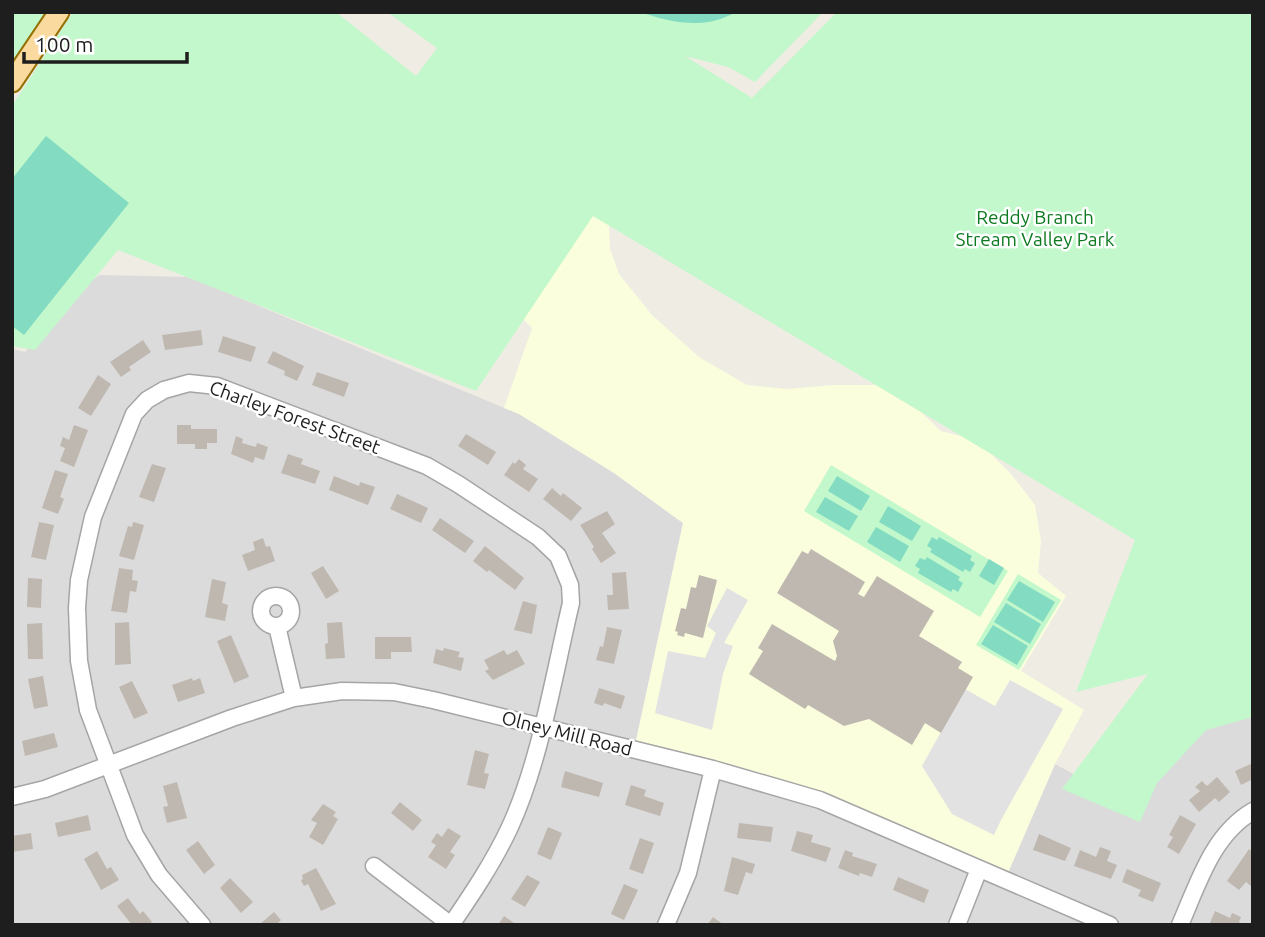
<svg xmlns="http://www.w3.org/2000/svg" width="1265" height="937" font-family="Ubuntu,sans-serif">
<rect width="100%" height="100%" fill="#efece4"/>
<path fill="#dcdbdb" d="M99,275L189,277L519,414L614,473L683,523L634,749L820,800L1005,879L1055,764L1136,808L1170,755L1253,692V925H12V349L25,352L66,302Z"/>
<path fill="#fbfedd" d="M608,196L610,249L619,274L652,315L699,357L747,385L787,389L834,385H879L907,399L941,431L977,440L1011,474L1035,505L1041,541L1038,573L1066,596L1021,671L1084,710L1055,764L1005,880L820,800L634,750L683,523L614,473L519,414L504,408L532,328L445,240Z"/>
<path fill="#c2f8cb" d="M12,12H48L12,67Z
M73,12H336L416,76L437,48L387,12H823L755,82L728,67L685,56L752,98L837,12H1253V717L1206,730L1157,783L1140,822L1062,789L1148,674L1076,692L1135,540L593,216L476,391L118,250L35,350L12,346V106Z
M831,465L1008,571L980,617L804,511Z
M1018,574L1061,600L1019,670L976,645Z"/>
<path fill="#83dcc2" d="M640,12H736C705,30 672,23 640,12Z
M46,136L129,203L24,335L12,326V179Z
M837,476L870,496L861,511L828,491Z
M825,497L858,516L849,531L816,512Z
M888,506L921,526L912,541L879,522Z
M876,527L909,546L900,562L867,542Z
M932,537L937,540L939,537L972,556L970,560L975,563L970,572L965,569L963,572L930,552L932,549L927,546Z
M927,557L960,577L958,580L963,583L958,592L953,589L951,592L918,573L920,569L915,566L920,558L925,560Z
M989,559L1004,568L994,585L979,576Z
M1019,581L1055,602L1043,622L1007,600Z
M1006,603L1041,624L1030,644L994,622Z
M993,625L1028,646L1017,665L981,644Z"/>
<path fill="#e2e2e2" d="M727,588L748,600L724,643L733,646L723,674L712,730L655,713L668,651L705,658L716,633L707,626Z
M1010,680L1063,709L1001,820L994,835L952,814L922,766L965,689L995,706Z"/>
<path fill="#bfb8b0" d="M201,330L203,345L165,350L162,335Z
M223,336L256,347L251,362L218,352Z
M143,340L151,352L129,367L131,370L121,377L110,362Z
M273,351L304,366L297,381L284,375L285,371L267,363Z
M317,372L349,383L344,397L312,385Z
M98,375L111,384L91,416L78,408Z
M74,425L88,430L74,467L60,461L65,448L60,446L63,437L69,440Z
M177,425H191V429H217V443H207V449H195V444H177Z
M466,434L496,452L488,465L458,446Z
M236,436L243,439L242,443L256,447L257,443L268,447L264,460L255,457L253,463L231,454Z
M288,454L303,459L301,464L320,471L315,484L281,473Z
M519,459L526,465L523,469L538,479L529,492L504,475L513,462L515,464Z
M152,464L166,468L154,502L139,497Z
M55,470L68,474L60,497L64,499L58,514L42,508Z
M334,476L359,486L360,482L375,487L368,505L329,490Z
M552,488L561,496L563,493L582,508L571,521L543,499Z
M397,494L428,508L421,523L390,509Z
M607,511L615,524L602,533L616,553L601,563L592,549L594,547L580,525Z
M440,518L474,541L465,553L432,530Z
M39,522L54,525L46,560L31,557Z
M133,522L144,525L134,560L119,556L128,526L132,527Z
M263,538L266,547L270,546L275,561L248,571L242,555L255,550L253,542Z
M485,546L524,578L515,590L489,570L487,572L473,561Z
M811,549L865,582L858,594L864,597L877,576L934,611L919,636L962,662L958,668L973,677L941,733L925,723L912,745L869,719L844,726L808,705L805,709L749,674L763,651L758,648L772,624L835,661L837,656L833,641L839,631L777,593L802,551L808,554Z
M323,566L339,591L326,599L311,573Z
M119,568L133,570L132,580L138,581L136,592L130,591L127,613L111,611Z
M626,572L629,609L608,610L607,595H613L612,573Z
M699,575L717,580L703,638L685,633L684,637L677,635L678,632L675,631L681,608L686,609L691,587L696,588Z
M28,578L42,579L41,608L27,607Z
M212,579L226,582L222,603L228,605L225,621L205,617Z
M523,601L537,605L532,634L514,630Z
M129,622L131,664L115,665V623Z
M342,622L345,658L326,659L325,644L328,643L327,623Z
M42,623L43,659H28L27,624Z
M607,627L622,630L614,664L596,660L600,646L603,647Z
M231,635L249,677L234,683L217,641Z
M375,637H411L412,652H391V659H375Z
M444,648L460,652L458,657L464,658L461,671L433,663L436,649L443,651Z
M504,650L507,655L517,650L525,664L493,680L485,671L489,669L484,660Z
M43,676L48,706L34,709L28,679Z
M192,678L193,681L200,678L205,693L178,702L172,685Z
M132,681L148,713L134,719L119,687Z
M599,688L625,696L621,709L604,703L603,706L594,703Z
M54,733L58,747L25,756L22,741Z
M475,750L489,754L484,773L489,774L485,789L467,785Z
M1253,763V779L1241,785L1235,771Z
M565,771L603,783L599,797L561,787Z
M1217,777L1230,792L1219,802L1215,798L1199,812L1189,800L1200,791L1195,787L1202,781L1207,786Z
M177,782L187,818L167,823L163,807L168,806L163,786Z
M631,785L646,790L644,796L664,803L660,816L625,805Z
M400,802L422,820L413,831L391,813Z
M323,804L336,812L333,816L338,819L323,845L309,837L317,823L311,820Z
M88,815L91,830L58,837L55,823Z
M1180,815L1196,824L1179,854L1167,847L1173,837L1169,835Z
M739,823L773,827L771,842L737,838Z
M548,827L562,833L551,860L537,854Z
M448,828L461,836L450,852L455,855L446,869L428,857L436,845L431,842L437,833L442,837Z
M797,831L813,835L811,842L831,848L826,862L791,851Z
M31,833L33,849L12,852V836Z
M1039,834L1071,848L1065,861L1033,850Z
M640,838L654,843L643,874L629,869Z
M198,841L215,865L204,874L186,850Z
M1100,847L1111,851L1107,861L1117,865L1111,879L1074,866L1080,850L1096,857Z
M1249,849L1253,852V883L1251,886L1246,882L1239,890L1227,881Z
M845,850L853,853L852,856L877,864L872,877L860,873L859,876L838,868Z
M97,851L107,869L111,867L119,880L101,890L84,859Z
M732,857L755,864L752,874L746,872L738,895L724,891Z
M316,868L336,904L321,911L308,884L304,886L301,880L303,879L302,875Z
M1127,869L1161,883L1153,902L1138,896L1141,890L1122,882Z
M527,875L540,882L525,907L511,899Z
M898,877L929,890L924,903L893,890Z
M230,878L253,902L241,913L220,888Z
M624,884L638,890L624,920L611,914Z
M128,898L140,914L143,911L152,922L148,925H132L117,906Z
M1215,911L1230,918L1232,913L1241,917L1239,922L1245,925H1209Z
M274,912L281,920L278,923L279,925H259Z
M504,916L517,925H498Z
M713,917L724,925H707Z"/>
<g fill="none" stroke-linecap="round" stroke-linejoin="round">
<defs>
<path id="minor" d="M261 611a15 15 0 1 1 30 0a15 15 0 1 1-30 0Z
M277,626L294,698
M12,797L45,789L232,718L294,698L342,691L394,692L433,700L713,769L820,800L1110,925
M374,866L451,925
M202,925L159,875L135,835L88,710L79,661L77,608L79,580L93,517L134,414L147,400L164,390L189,383L217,386L427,466L458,484L538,537L558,556L570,585L571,603C554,674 540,763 509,829C493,863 472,894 451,925
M666,925L688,873L713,769
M957,925L979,869
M1180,925C1198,884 1212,835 1253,811"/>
<path id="major" d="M12,82L59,12"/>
</defs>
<use href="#minor" stroke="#a5a5a5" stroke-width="19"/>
<use href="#major" stroke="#947103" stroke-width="23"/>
<use href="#minor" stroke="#fff" stroke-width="16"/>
<use href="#major" stroke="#fada9e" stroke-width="19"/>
</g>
<g text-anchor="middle" stroke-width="5" stroke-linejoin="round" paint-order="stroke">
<g font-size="19" fill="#0e7a20" stroke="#fff">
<text x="1035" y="224">Reddy Branch<tspan x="1035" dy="22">Stream Valley Park</tspan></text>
</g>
<g font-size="19" fill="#1e1e1e" stroke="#fff">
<text transform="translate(295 417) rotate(20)" y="7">Charley Forest Street</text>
<text transform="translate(567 733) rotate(14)" y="7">Olney Mill Road</text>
</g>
</g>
<rect width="1265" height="937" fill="none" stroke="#1e1e1e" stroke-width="28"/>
<path d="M24 52v10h163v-10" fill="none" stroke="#1e1e1e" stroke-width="3.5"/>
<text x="35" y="52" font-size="21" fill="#1e1e1e" stroke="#ffffff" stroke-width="5" paint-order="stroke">100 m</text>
</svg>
